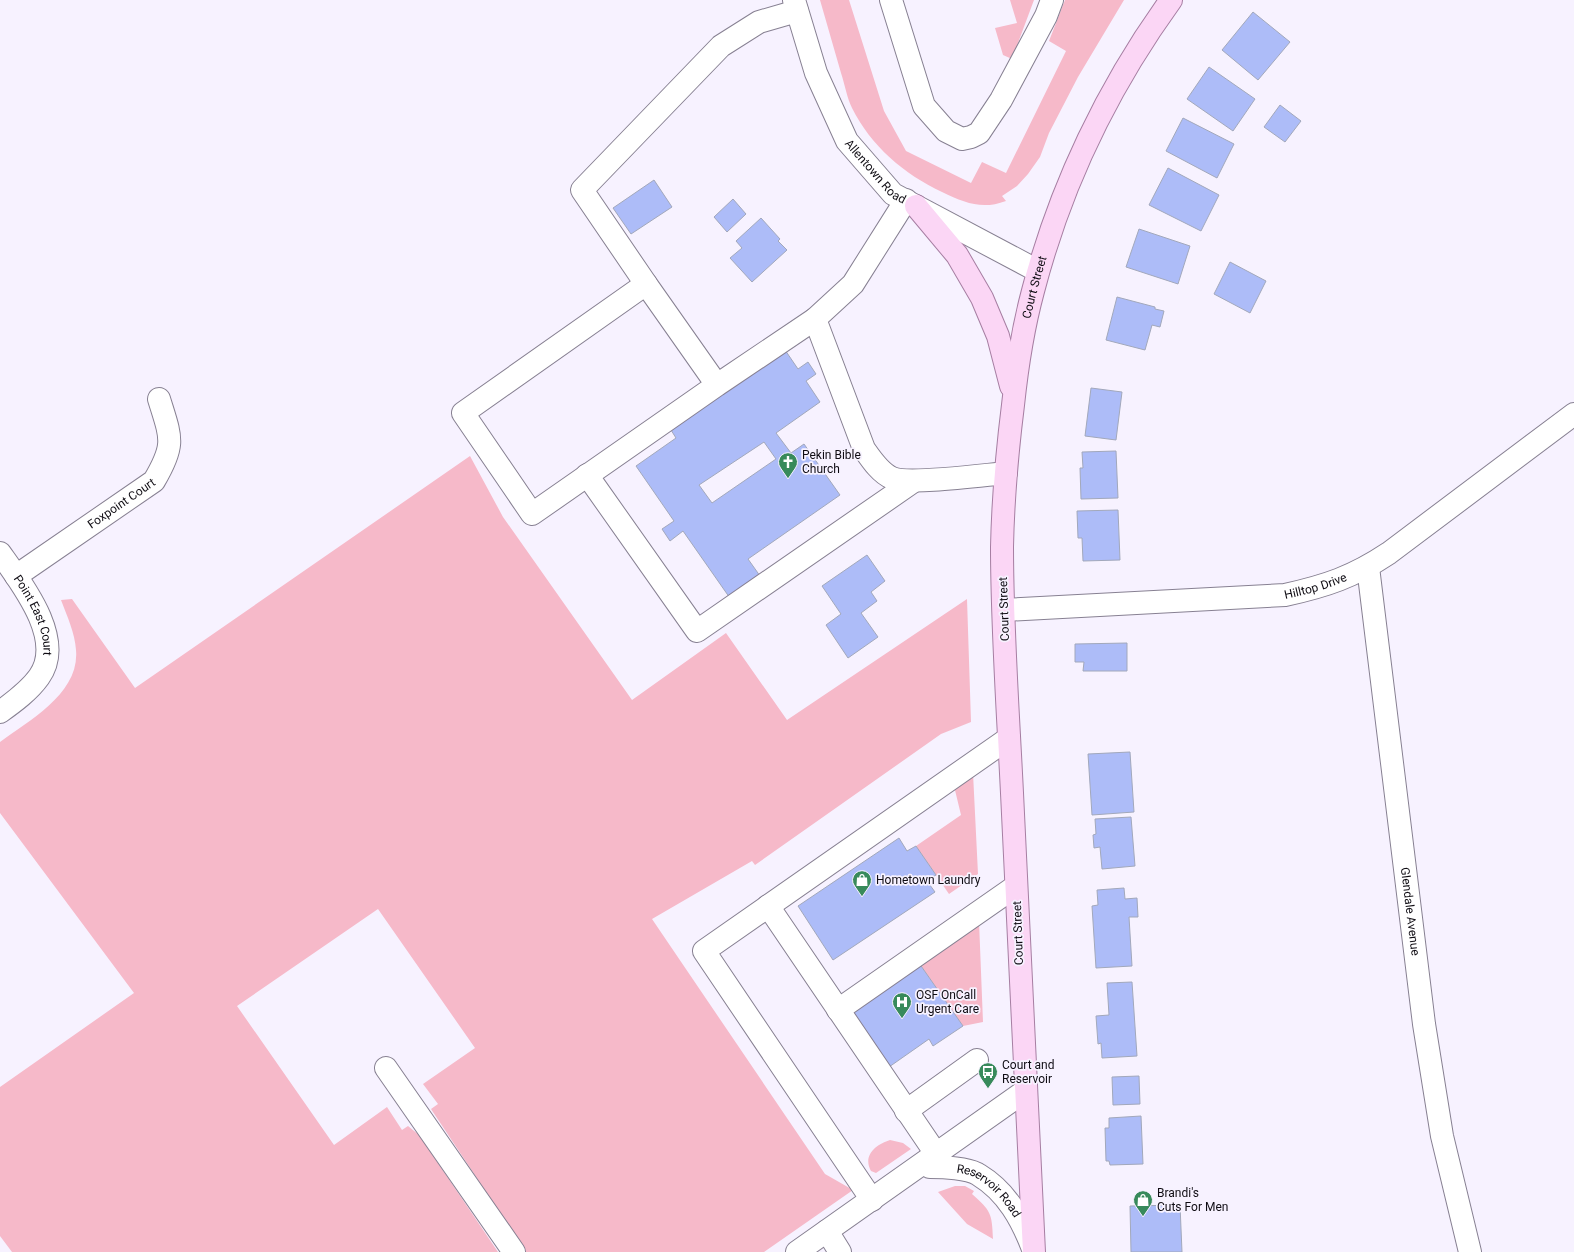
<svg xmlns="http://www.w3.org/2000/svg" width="1574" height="1252" font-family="Roboto,sans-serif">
<rect width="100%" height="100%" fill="#f7f2ff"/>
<path fill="#f6b9c9" d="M820,0H849L884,111L906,151L971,183L982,162L1006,173L1066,51L1049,41L1065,0H1124L1078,77L1049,133L1040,157L1028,174L1017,186L1002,196L1006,201C982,210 965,203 942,192C904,174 871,146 852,108C847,98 845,85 841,73C834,49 827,24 820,0Z
M1010,0H1034L1012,59L1003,55L995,28L1017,23Z
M470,456L503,517L632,700L726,633L787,720L967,599L971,722L941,734L755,865L752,861L652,919L825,1174L853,1190L764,1252H526L431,1109L438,1104L423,1084L475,1048L378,909L237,1006L334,1145L387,1107L402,1130L408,1126L419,1135L498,1252H12L0,1236V1087L134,993L0,813V742C30,720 80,693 76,650C75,633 67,616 61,600L72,599L135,688Z
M973,773L978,874L949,894L916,846L961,815L954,786Z
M979,921L983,1022L963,1026L919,963Z
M890,1140L903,1143L911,1149L876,1173L871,1171C862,1155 877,1144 890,1140Z
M955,1186H965L974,1191L972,1194C991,1211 992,1213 993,1239L967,1224L938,1192Z"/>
<path fill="#adbcf8" stroke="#a2a8bb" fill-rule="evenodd" d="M1253,12L1290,42L1258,80L1222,50Z
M1209,67L1255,99L1233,131L1187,99Z
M1280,105L1301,121L1285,142L1264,127Z
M1183,118L1234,144L1217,178L1166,151Z
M1168,168L1219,195L1201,231L1149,205Z
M654,180L672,207L631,234L613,208Z
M733,199L746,214L727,232L714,217Z
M761,218L780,239L778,241L787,250L752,282L730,258L742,248L736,241Z
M1139,229L1190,246L1178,284L1126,267Z
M1230,262L1266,281L1250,313L1214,294Z
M1117,297L1155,307V309L1164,311L1160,327L1152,325L1145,350L1106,340Z
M783,347L798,369L808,362L816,374L806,381L820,402L776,433L791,453L804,444L840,495L748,559L770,590L739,611L683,531L670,541L662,529L674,521L636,466L676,438L671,430ZM764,442L776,459L712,503L699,485Z
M1091,388L1122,392L1116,440L1085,436Z
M1116,451L1118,498L1081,499L1080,468H1083L1082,452Z
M1118,510L1120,560L1083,561L1082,538H1078L1077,511Z
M867,555L885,581L871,592L877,601L861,613L878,637L848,658L826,625L841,614L822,586Z
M1127,643V671H1083L1084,662H1075V644Z
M1130,752L1134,812L1092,815L1088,754Z
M1131,817L1135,866L1102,869L1100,847L1094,848L1093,835L1096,834L1095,819Z
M899,838L907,851L916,846L936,875L927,881L935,892L833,960L798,906Z
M1124,888L1125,899L1137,898L1138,917H1129L1132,966L1096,968L1092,906L1098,905L1097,890Z
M919,963L963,1026L933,1046L929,1039L889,1067L850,1010Z
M1132,982L1137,1056L1102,1058L1101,1043L1098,1044L1096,1016L1109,1015L1107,983Z
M1139,1076L1140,1104L1113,1105L1112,1077Z
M1141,1116L1143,1164L1110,1165L1109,1161H1106L1105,1128H1109V1118Z
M1180,1205L1182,1252H1131L1130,1206Z"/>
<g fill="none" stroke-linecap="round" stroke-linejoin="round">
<defs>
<g id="minor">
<path id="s1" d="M794,0L816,73L847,141L893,194L1038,271"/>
<path d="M891,0L924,106L946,131L962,139L971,137L979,133L1001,100L1046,16L1052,0"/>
<path d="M646,284L582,190L721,46L759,22L797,11"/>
<path d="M815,319L864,449C871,459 880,473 892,478C909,485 983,475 1006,473"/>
<path d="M717,385L532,514L463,413L646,284L717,385L815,319L853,284L906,200"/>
<path d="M587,475L697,631L914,481"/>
<path id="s2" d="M0,553C22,584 66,640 39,677C29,691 14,702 0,712"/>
<path id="s3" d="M1368,567L1424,1024L1442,1136L1470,1252"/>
<path id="s4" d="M16,576L154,481C176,444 171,438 159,399"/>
<path id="s5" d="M1004,610L1285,595C1326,586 1353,577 1389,553L1574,414"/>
<path d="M768,906L945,1167"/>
<path d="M838,1010L1016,886"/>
<path d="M386,1068L514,1252"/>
<path d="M906,1111L977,1060"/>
<path id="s6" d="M930,1167C943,1167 969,1168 979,1175C1007,1192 1022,1220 1033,1249"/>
<path d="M872,1200L704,951L1009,738"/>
<path d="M827,1231L840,1252"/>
<path d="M797,1252L1025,1091"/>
</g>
<g id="major">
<path d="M916,206L957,255L982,298L998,336L1011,386"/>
<path id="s7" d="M1034,1252C1026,1099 1018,946 1012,793C1008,711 1002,629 1002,547C1003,500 1007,453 1013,405C1017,367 1023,328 1033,291C1060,187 1108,87 1171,0"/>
</g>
</defs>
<use href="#minor" stroke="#878092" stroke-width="24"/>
<use href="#major" stroke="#a67ea2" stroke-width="24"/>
<use href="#minor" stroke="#fff" stroke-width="22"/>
<use href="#major" stroke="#fbd6f5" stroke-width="22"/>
</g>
<defs>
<symbol id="church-pin" viewBox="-11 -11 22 30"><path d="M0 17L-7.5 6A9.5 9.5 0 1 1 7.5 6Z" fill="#388a5b" stroke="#f7f2ff"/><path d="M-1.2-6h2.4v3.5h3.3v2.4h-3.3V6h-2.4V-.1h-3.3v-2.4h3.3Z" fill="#fff"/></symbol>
<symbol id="shop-pin" viewBox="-11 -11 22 30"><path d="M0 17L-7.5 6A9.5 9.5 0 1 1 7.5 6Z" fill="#388a5b" stroke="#f7f2ff"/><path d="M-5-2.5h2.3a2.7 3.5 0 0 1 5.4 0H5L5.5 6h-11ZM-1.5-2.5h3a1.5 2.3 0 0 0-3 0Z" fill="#fff"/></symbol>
<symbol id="hospital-pin" viewBox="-11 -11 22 30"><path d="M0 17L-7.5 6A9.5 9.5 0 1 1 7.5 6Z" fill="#388a5b" stroke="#f7f2ff"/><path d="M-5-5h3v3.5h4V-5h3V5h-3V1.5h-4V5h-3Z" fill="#fff"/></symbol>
<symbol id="bus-pin" viewBox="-11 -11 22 30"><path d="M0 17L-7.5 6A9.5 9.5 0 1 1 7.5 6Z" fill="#388a5b" stroke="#f7f2ff"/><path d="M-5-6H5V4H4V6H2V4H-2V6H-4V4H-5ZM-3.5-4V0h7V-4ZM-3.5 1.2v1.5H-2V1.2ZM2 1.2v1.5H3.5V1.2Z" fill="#fff"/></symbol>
</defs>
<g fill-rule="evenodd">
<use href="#church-pin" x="777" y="451" width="22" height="30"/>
<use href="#shop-pin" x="851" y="869" width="22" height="30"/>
<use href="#hospital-pin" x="891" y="991" width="22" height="30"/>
<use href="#bus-pin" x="977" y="1061" width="22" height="30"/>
<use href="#shop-pin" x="1132" y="1189" width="22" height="30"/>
</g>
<g text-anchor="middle" stroke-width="3.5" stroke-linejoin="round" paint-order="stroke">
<g font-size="12" fill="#0f0c13" stroke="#f7f2ff">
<text dy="4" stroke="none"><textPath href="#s1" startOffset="193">Allentown Road</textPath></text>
<text dy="4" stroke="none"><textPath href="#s7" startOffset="968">Court Street</textPath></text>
<text dy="4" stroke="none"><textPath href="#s4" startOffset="128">Foxpoint Court</textPath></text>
<text dy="4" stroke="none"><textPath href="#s5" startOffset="313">Hilltop Drive</textPath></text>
<text transform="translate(1004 609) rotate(-92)" y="4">Court Street</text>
<text dy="4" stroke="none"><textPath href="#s2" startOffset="72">Point East Court</textPath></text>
<text dy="4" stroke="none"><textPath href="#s3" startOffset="347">Glendale Avenue</textPath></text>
<text transform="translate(1018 933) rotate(-92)" y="4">Court Street</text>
<text dy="4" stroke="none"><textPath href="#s6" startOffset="67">Reservoir Road</textPath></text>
</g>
<g font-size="12" fill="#0f0c13" stroke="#f7f2ff" text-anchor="start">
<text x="802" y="459">Pekin Bible<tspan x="802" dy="14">Church</tspan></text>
<text x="876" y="884">Hometown Laundry</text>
<text x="916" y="999">OSF OnCall<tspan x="916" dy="14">Urgent Care</tspan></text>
<text x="1002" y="1069">Court and<tspan x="1002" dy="14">Reservoir</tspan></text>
<text x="1157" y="1197">Brandi's<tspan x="1157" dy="14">Cuts For Men</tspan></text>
</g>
</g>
</svg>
